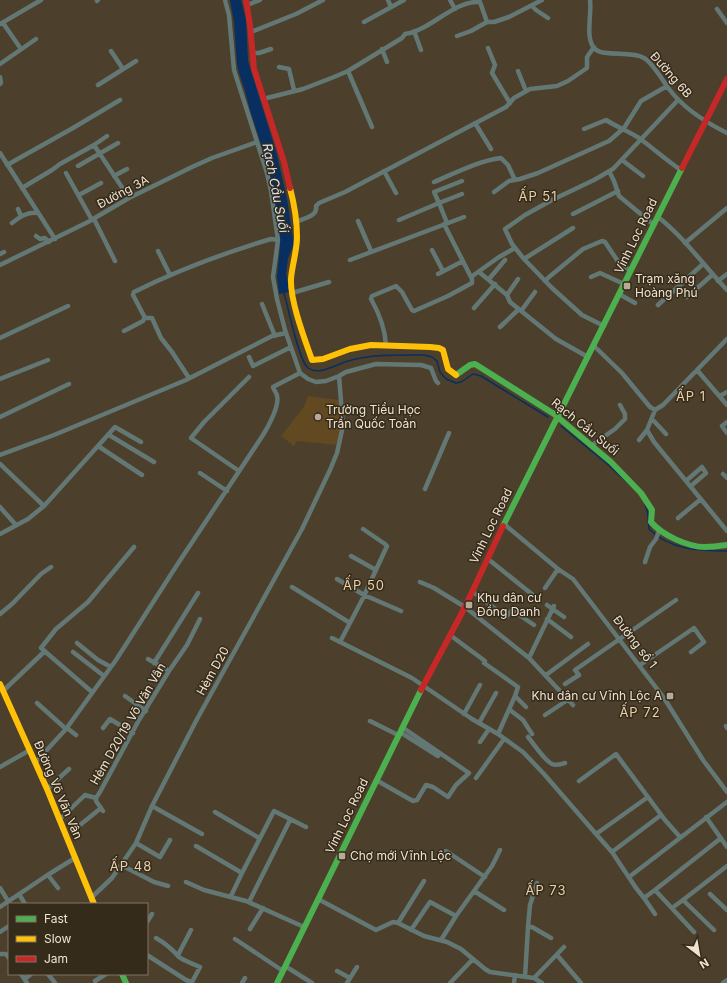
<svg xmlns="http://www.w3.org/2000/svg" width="727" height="983" font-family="Inter,sans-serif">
<rect width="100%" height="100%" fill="#4c3f2b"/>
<path fill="#624921" d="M308,396L339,400L341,426L338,445L297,441L294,446L281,436L304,407Z"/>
<path fill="#072f62" d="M230,0H241L246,19L248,61L276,151L287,199L293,239V246L288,258L286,274L290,292L279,294L277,277L280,246L279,235L272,186L267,163L250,110L245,91L239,73L237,64L234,22Z"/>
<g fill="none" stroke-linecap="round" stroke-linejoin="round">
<path stroke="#072f62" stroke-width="1.5" d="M284,293C288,306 299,362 308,368C319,376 337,364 348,361C373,354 399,355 424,355L432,357L437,361L440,372L446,379L456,383L461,382L473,374L481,376L548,417
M561,426L605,462L630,485
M645,505C649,511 648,522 649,529C670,550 699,551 727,551"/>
<path stroke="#637875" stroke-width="4.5" d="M225,0L229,15L234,70L267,173L271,191L278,240L273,277L277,299L285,330L300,373L308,379L316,382L326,381L339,376L346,372L376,364L421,365L431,368L436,381L438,383
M388,0L391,7
M450,0L455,9
M590,0C592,14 585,37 594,48C603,58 631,50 644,58C652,62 663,81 669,89C684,109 705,122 727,133
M97,1L98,0
M247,5L260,0
M532,6L536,10L548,18
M717,9L727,23
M364,22L404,0
M3,23L21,49
M0,24L41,0
M414,31L421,50
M251,32L296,14L323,0
M457,36L471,31L487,22H494L509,17L542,0
M488,48L495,65L492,73L510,103
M382,49L387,62
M111,51L123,69
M253,53H259L271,49
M0,64L36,39
M279,67L289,69L294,90
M348,71L372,127
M518,71L526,91
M0,77L1,83L0,84
M98,85L136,61
M263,99L303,89L334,77L348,71L402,38L405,34C430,31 454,0 480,2L487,22
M475,123L491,149
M584,129L606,120C617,127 628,131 639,138C653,148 666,160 681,170
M94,145L129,198
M0,153L55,239
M622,160L643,176
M7,165L73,128L120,100
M78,166L118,143
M384,171L396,193
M609,171L614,181L619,196L654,225
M66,173L92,220
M114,176L127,169
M434,182C455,173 478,161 501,158L508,165L515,180
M22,188L52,170L60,164L94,145L107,136
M494,192L509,181L520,179L538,173L609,141L624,128L641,101L667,86
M79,195L101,183
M18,209L21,216
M573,214L618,191
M658,217C684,237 704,266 727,290
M94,219L115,261
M399,220L439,203L434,192L462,181
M358,221L371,251
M296,222C305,218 318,216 316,206L319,203L345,192L506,107L514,98L530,89L557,86L568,81L587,68V57L594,47
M12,223C21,216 27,212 38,213
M447,223L439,203L462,194
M36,236L40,239L45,238L49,242
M685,243L727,208
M432,250L443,271
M158,251L170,275
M0,254L4,252
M524,259L573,228
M350,260L464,217
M0,265L88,222L129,198L192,167L212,158L257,142
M479,272L507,295L510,302L556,339L588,357
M438,274L463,261
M471,277L499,257L515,248
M591,277L600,273L624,284
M489,279L505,260
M545,281L549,277L583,249L602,241L605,242L621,266L631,270
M718,281L727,274
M292,293L329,282
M619,294L635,303
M507,295L518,279
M687,297L712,275
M262,304L275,336
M658,305L703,264
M474,308L495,284
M521,311L535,292
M604,326L582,315L552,288L524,259L512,244L505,229L525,215L552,200L594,180L613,169L678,100
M500,327L519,309
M124,331L143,321L145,317
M0,338L68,306
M386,345C385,329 379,313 371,299L372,296L396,286L402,292L412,310L414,311L448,296L472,283V279L444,224
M594,346L622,373L650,407L655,410L663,405L727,339
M249,357L253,366L291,347
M697,370L727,405
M189,378L172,352L161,338L152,318H146L144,316L133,295L134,292C178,270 224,253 271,239L278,240
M0,379L48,360
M720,396L727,392
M0,417L69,384
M652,419L666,434
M727,422L722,426L727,433
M647,430L654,442L727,531
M109,435L154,462
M639,440L647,430L655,410
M592,445L615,429L625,419V414L620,405
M98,446L142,475
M0,455L54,435L186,380L272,336L286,333
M0,464L44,506
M239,471L191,438L204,422L249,377
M200,473L227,491
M723,474L727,478
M686,481L702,467L706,473L691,486
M425,489L449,433
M0,507L16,525
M678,518L701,499
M504,524L558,569L573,579L664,698L703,760L727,792
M0,534L28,519L44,506L115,427L141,442
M351,556L376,570
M488,559L538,599
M645,562L650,547L656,539L659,531
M337,579L364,595L401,611
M420,582L434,588L465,607L529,658L573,705
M292,587L350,623
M545,588L558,569
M472,591L506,617L512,610L534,625
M547,605L564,617
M0,614L12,604L41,574L51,567
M547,619L571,637
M450,635L485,661L484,663L518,687L515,696L498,734
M332,638L412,678L472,719L498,734L523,752L544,774L596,834L612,852L636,888L644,898L655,890L694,932
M340,642L363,598L387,546L385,544L363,529
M77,643L98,660L111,667
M73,652L104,676
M529,658L554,606
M148,659L169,671
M154,663L198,593
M640,665L694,628L704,642L691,652
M546,675L588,644
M565,684L579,675L575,670L676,600
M3,691L45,651
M92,692L41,648L56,629L88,602L134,547
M125,696L146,711
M515,696L526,707
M37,703L66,729
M510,710L523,720L532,734
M464,714L480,685
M545,715L569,699
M370,721L398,735
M479,723L496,693
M726,726L727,728
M67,728L76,735
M103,728L110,719L133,733
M400,732L438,756
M528,737C534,744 544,760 552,764C556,766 561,764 565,763
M480,742L489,729
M35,763L66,729L116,660L177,565L263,435C268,427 280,405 277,396C277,393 274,391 273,387L300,373
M0,767L30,750
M476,778L504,739
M376,780L413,801L417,800L426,785L433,787L448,797L456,785L469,773L402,727
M579,781L616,754L665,820L680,837
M47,789L69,769
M96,798V801L103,811
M152,806L202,834
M215,812L259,838
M706,817L727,847
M59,820L85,795L96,798L100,792L139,720L169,671L187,645L200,619
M80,825L101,808
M596,834L648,797
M136,843L160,857L170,840
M196,846L242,873
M446,851L485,877
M612,852L661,815
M121,865L154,882L168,886
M48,875L58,888
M629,877L727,802
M186,882L204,890L246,901L304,927
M0,888L8,901
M655,890L721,838
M474,891L504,910
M19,894L25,904
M710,894L727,910
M231,896L242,873L274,811L306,827
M92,897L112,878L136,843L152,806L196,721L302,529L330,470L337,453L343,426L339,376
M644,898L655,914
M318,899L376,930L393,922L398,923L424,936L447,942L461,949L485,969L490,972L534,978L542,983
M249,902L290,820
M0,907L46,876L75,858
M672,908L683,900
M147,922L152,914
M398,923L424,881
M528,927L530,905L537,883
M250,929L263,908
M411,930L430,902L456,916L492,866L500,850
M714,930L683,900L727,866
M0,932L9,926
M156,938C165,943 172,949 179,957C184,961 194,964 200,967L192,982
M235,939L283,971
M441,940L456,916
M0,954H6L9,958
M147,955L186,980L192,982L191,983
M178,955L191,930
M557,955L581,983
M285,966L312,983
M337,971L350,978
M21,974L27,983
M48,974L55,983
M525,977L528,927H532L551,938
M534,978L564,947
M25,979L31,974
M95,981L106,974
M242,983L245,978
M347,983L357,967
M450,983L473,959
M514,983L515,975
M723,983L727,980"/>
<path stroke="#4caf50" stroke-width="6" d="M456,375L470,365L475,364L554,414L611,462L641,493L652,510L651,522C662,535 688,547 705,547C712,547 720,546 727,545
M503,526L682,168
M122,974L126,983
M277,983L421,690"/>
<path stroke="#ffc107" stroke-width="6" d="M290,188C294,203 297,220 297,237C297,251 292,265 291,279C290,301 305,340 312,360L323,359L350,349L371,345L430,347L439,348L443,350L448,369L456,375
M0,684L47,789L94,904"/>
<path stroke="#c62828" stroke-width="6" d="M246,0L250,25L254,69L284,162L290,188
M682,168L727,79
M421,690L465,607L503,526"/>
</g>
<g fill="#b7aa96" stroke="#352b1b" stroke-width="1.5">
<rect x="623" y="282" width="8" height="8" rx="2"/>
<circle cx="318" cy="417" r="4"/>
<rect x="465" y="601" width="8" height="8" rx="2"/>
<rect x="666" y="692" width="8" height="8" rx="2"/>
<rect x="338" y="852" width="8" height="8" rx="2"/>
</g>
<g text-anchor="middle" stroke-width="3" stroke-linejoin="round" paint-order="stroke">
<g font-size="12" fill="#f0e3cf" stroke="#352b1b">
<text transform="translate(671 75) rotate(49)" y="4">Đường 6B</text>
<text transform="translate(123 192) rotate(-28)" y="4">Đường 3A</text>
<text transform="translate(636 236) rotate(-64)" y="4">Vinh Loc Road</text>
<text transform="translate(585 427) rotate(39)" y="4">Rạch Cầu Suối</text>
<text transform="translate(491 526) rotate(-64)" y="4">Vinh Loc Road</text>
<text transform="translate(635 642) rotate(52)" y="4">Đường số 1</text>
<text transform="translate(213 671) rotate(-61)" y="4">Hẻm D20</text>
<text transform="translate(128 724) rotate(-60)" y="4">Hẻm D20/19 Võ Văn Vân</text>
<text transform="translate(58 790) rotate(67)" y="4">Đường Võ Văn Vân</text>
<text transform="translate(347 816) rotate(-64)" y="4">Vinh Loc Road</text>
</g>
<g font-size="12" fill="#f0e3cf" stroke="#352b1b" text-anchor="start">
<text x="635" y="283">Trạm xăng<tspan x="635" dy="14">Hoàng Phú</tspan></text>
<text x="326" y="414">Trường Tiểu Học<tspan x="326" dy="14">Trần Quốc Toản</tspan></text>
<text x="477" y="602">Khu dân cư<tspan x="477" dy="14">Đồng Danh</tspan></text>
<text x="662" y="700" text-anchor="end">Khu dân cư Vĩnh Lộc A</text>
<text x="350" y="860">Chợ mới Vĩnh Lộc</text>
</g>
<g font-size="13" font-style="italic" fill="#d5e2f4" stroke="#352b1b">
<text transform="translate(276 188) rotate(79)" y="5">Rạch Cầu Suối</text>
</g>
<g font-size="13" letter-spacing="1" fill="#ebd0a9" stroke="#352b1b">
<text x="538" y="201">ẤP 51</text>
<text x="691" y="401">ẤP 1</text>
<text x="364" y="590">ẤP 50</text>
<text x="640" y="717">ẤP 72</text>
<text x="131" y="871">ẤP 48</text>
<text x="546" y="895">ẤP 73</text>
</g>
</g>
<rect x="8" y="903" width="140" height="72" fill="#352b1b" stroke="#807563"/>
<rect x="16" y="916" width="20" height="6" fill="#4caf50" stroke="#807563"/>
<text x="44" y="923" font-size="12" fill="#f0e3cf">Fast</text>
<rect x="16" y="936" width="20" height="6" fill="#ffc107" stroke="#807563"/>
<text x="44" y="943" font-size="12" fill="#f0e3cf">Slow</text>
<rect x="16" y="956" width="20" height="6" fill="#c62828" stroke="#807563"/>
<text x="44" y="963" font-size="12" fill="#f0e3cf">Jam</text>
<g transform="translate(699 955) rotate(149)" stroke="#352b1b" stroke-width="3" paint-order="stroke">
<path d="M0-3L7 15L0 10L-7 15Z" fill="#f0e3cf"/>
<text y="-6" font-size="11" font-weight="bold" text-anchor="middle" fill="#f0e3cf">N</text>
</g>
</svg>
